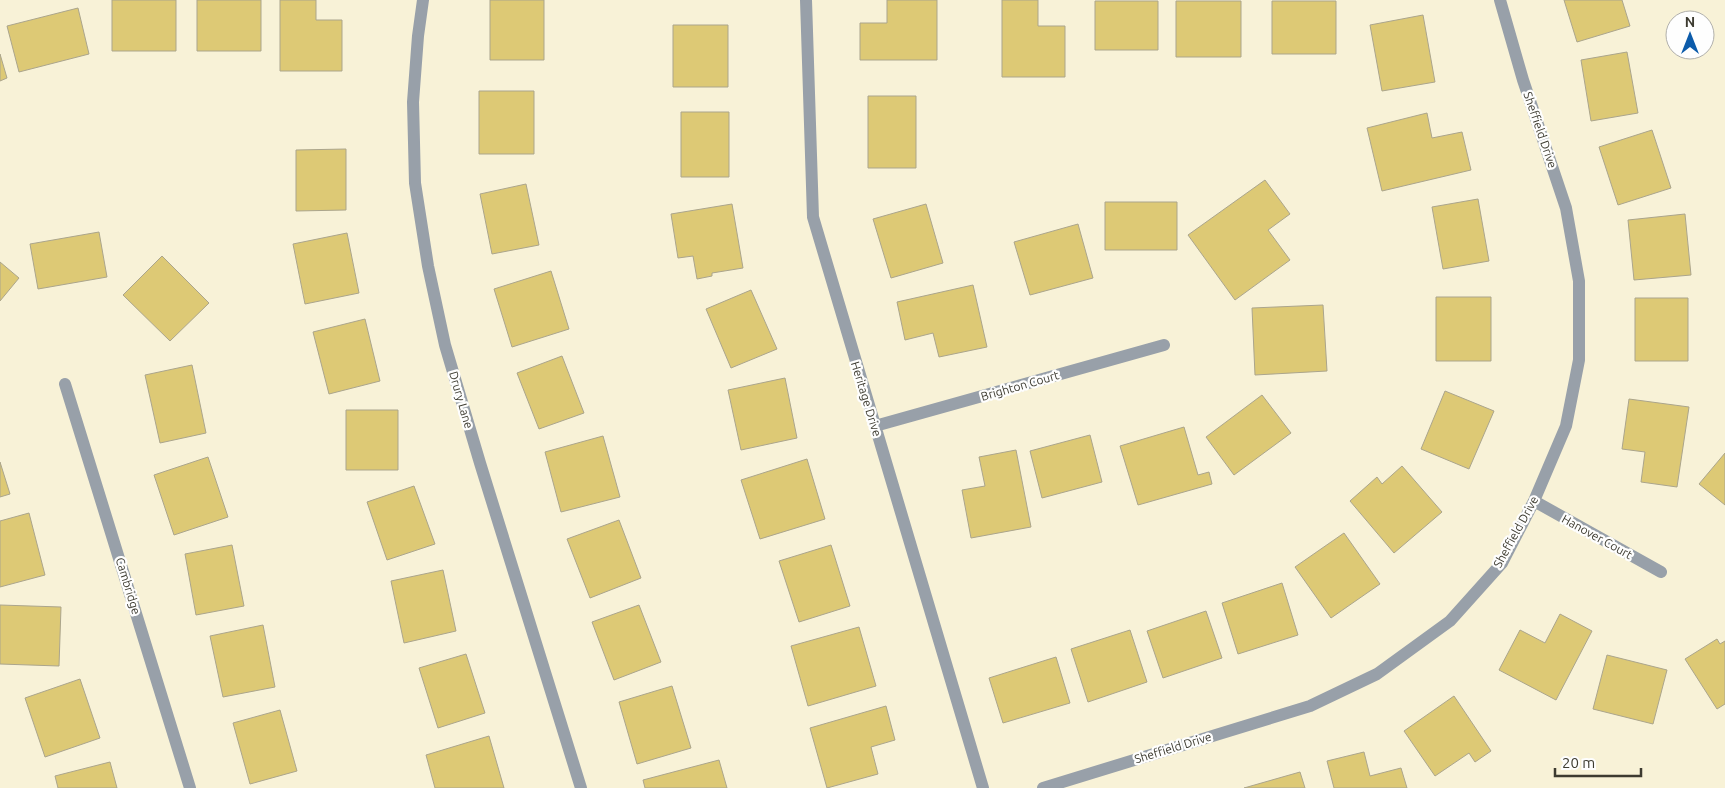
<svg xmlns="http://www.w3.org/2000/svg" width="1725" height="788" font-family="Ubuntu,sans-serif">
<rect width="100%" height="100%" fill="#f8f2d7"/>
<path fill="#ddc975" stroke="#aba58c" d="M112,0H176V51H112Z
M197,0H261V51H197Z
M280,0H316V20H342V71H280Z
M490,0H544V60H490Z
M887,0H937V60H860V23H887Z
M1002,0H1038V26H1065V77H1002Z
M1564,0H1622L1630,26L1577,42Z
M1095,1H1158V50H1095Z
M1176,1H1241V57H1176Z
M1272,1H1336V54H1272Z
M78,8L89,54L19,72L7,26Z
M1423,15L1435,82L1382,91L1370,25Z
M673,25H728V87H673Z
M1627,52L1638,113L1591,121L1581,60Z
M0,54L7,78L0,81Z
M479,91H534V154H479Z
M868,96H916V168H868Z
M681,112H729V177H681Z
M1427,113L1432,138L1462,132L1471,170L1382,191L1367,128Z
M1652,130L1671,188L1618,205L1599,147Z
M346,149V210L296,211V150Z
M1265,180L1290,214L1268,230L1290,260L1235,300L1188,235Z
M526,184L539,245L492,254L480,194Z
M1478,199L1489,261L1443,269L1432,207Z
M1105,202H1177V250H1105Z
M732,204L743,268L712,273V276L697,279L693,256L678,258L671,214Z
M926,204L943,263L891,278L873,219Z
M1685,214L1691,275L1634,280L1628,220Z
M1078,224L1093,278L1030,295L1014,242Z
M99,232L107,277L38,289L30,244Z
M347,233L359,293L305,304L293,244Z
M162,256L209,303L170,341L123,295Z
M0,262L19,278L0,301Z
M551,271L569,329L512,347L494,289Z
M973,285L987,347L939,357L933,333L905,340L897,302Z
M751,290L777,349L731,368L706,309Z
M1436,297H1491V361H1436Z
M1635,298H1688V361H1635Z
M1323,305L1327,371L1255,375L1252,308Z
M365,319L380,381L329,394L313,332Z
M562,356L584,413L539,429L517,373Z
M192,365L206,433L160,443L145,375Z
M785,378L797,438L741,450L728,390Z
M1445,391L1494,411L1469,469L1421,449Z
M1262,395L1291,433L1234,475L1206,437Z
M1629,399L1689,407L1677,487L1641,482L1645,452L1622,449Z
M346,410H398V470H346Z
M1184,427L1198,475L1209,472L1212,484L1138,505L1120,446Z
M1090,435L1102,482L1042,498L1030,451Z
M603,436L620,497L561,512L545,452Z
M1016,450L1031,527L971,538L962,490L985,486L979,457Z
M1725,453V505L1699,484Z
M208,457L228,517L174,535L154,475Z
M807,459L825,519L760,539L741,480Z
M0,462L10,494L0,497Z
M1402,466L1442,512L1394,553L1350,501L1377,477L1382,484Z
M414,486L435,544L387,560L367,502Z
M29,513L45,575L0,587V521Z
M619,520L641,578L590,598L567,539Z
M1344,533L1380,584L1331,618L1295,567Z
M232,545L244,606L196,615L185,554Z
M831,545L850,606L799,622L779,561Z
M443,570L456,631L404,643L391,581Z
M1282,583L1298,635L1238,654L1222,603Z
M0,605L61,607L59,666L0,664Z
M639,605L661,662L614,680L592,622Z
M1206,611L1222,658L1163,678L1147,631Z
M1560,614L1592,631L1556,700L1499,670L1520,630L1545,643Z
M263,625L275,687L223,697L210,636Z
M859,627L876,686L808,706L791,646Z
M1130,630L1147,682L1088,702L1071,649Z
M1717,639L1720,644L1725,641V704L1717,709L1685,659Z
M466,654L485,713L438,728L419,668Z
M1607,655L1667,670L1653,724L1593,709Z
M1056,657L1070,703L1003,723L989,678Z
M80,679L100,738L45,757L25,698Z
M672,686L691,748L637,764L619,702Z
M1454,696L1491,751L1475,762L1469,753L1435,776L1404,731Z
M886,706L895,740L871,747L878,774L827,788L810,728Z
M280,710L297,771L250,784L233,723Z
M489,736L504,788H435L426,755Z
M1364,752L1370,776L1401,768L1407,788H1334L1327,761Z
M719,760L727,788H645L643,780Z
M110,762L117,788H58L55,776Z
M1300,772L1305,788H1244Z"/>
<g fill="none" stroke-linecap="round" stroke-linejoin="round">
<path stroke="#98a0a9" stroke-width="12" d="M423,0L418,36L413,102L415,183L428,266L445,345L480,463L581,788
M806,0L813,217L983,788
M65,384L190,788
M875,426L1164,345
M1534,501L1661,572
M1043,788L1310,706L1377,674L1450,621L1502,563L1534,501L1566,426L1579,360V281L1566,208L1523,80L1500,0"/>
</g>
<g text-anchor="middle" stroke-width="4.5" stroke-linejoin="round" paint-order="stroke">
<g font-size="12" fill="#3d3b30" stroke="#fefefe">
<text transform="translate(1540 130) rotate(71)" y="4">Sheffield Drive</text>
<text transform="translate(1020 386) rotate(-16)" y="4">Brighton Court</text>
<text transform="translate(866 399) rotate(73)" y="4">Heritage Drive</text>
<text transform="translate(461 400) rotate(74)" y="4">Drury Lane</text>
<text transform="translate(1516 532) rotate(-61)" y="4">Sheffield Drive</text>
<text transform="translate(1597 537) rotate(29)" y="4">Hanover Court</text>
<text transform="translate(128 586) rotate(73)" y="4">Cambridge</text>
<text transform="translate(1173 748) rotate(-17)" y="4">Sheffield Drive</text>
</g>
</g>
<g transform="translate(1690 35)"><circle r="24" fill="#fefefe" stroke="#b1b0ac"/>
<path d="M0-4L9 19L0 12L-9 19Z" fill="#0c5baa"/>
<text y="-8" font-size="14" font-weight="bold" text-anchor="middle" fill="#3d3b30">N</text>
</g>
<path d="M1555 768v8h86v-8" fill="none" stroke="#3d3b30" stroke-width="2.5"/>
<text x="1562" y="768" font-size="15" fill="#3d3b30" stroke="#fefefe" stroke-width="4" paint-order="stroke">20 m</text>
</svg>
